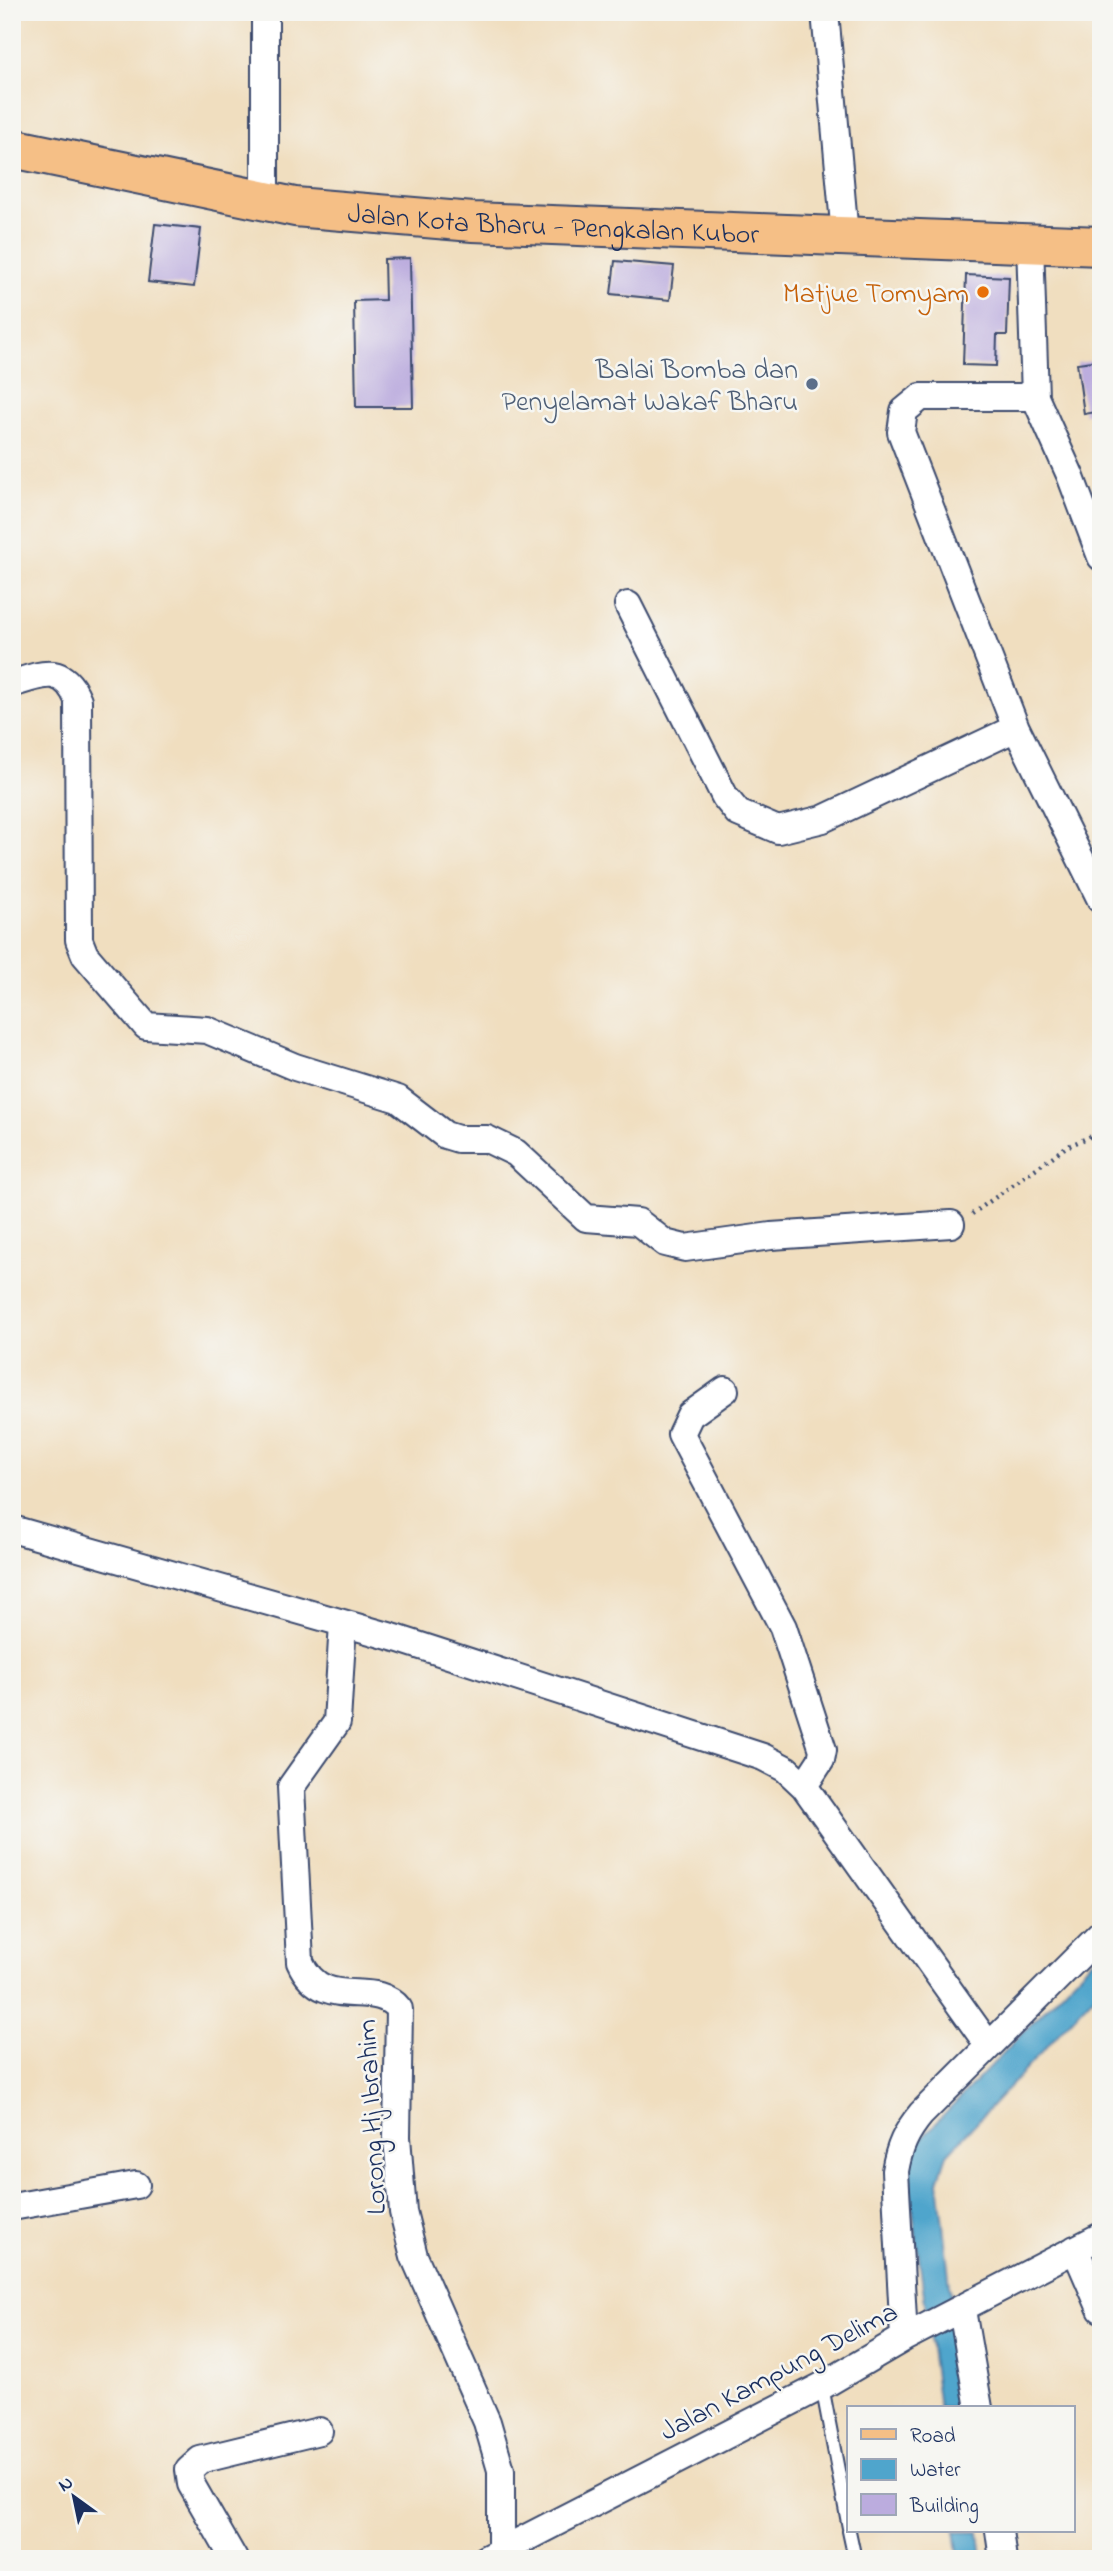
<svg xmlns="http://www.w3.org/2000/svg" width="1113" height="2571" font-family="'Indie Flower',sans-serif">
<rect width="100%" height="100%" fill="#f6f6f2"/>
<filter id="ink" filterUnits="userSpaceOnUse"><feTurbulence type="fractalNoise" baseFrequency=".0143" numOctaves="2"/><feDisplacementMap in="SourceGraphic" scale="14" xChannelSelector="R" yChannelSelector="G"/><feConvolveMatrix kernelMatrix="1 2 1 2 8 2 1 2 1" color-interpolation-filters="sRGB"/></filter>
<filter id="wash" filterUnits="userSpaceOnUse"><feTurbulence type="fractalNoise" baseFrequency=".00686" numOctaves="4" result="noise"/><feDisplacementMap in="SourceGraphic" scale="28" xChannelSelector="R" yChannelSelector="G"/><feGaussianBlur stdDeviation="1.57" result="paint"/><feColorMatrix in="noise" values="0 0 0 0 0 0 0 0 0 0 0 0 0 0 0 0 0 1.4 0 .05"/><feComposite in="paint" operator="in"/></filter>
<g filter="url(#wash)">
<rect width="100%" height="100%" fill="#f0debf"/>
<path fill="#4fa5cc" stroke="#356a95" stroke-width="2" d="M1101,1951V1988L947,2154L938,2181L964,2408H939L907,2167L920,2140Z
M955,2531H979L982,2559H959Z"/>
<g id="blocks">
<path fill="#bbacde" d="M155,224L201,229L194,287L148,282Z
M410,258L413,407H356L354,301L385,300L384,259Z
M615,261L674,266L670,300L611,294Z
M966,275L1009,277L1007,335H997L996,366L963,365Z
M1101,360V411L1084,414L1077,363Z"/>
</g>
</g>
<g filter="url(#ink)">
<use href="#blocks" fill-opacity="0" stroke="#3b496d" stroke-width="2"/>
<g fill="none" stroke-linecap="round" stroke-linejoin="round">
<defs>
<path id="lane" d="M822,2386L849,2528
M849,2531L855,2559"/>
<path id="street" d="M265,12V202
M825,12L845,236
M1030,243L1035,397L1070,475L1101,557
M1035,397H921L904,411L901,432L1016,728L1101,900
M628,605L725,797L738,813L778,830L823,819L1016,728
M12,684C42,674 63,664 78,700L79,940L85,955L146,1026L207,1030L295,1067L398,1099L445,1135L458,1139H487L516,1153L586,1218L638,1222L665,1243L685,1248L771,1236L951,1224
M725,1390L690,1415L681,1434L783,1627L823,1750L821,1760L804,1786
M12,1529L399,1639L763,1757L786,1769L804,1786L989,2046
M343,1623L337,1722L291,1787L300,1962C324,2015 374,1976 399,2009L397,2137L403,2212L414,2256L487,2422L501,2470V2550
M12,2207L136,2185
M1075,2249L1101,2309
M962,2310L979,2408
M904,2338L895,2171C899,2147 906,2132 921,2114L1101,1934
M999,2531L1003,2559
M234,2559L191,2484L189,2470L200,2460L319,2431
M485,2559L822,2386L904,2338L1101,2236"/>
<g id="primary">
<path id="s1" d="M12,148L295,207L473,222L1101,246"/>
</g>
</defs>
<use href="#lane" stroke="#3b496d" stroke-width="16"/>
<use href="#street" stroke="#3b496d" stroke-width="30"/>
<use href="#primary" stroke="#3b496d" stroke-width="42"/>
<path stroke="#3b496d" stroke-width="4.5" stroke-dasharray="2 5" stroke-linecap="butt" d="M972,1214L1066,1147L1101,1132"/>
<use href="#lane" stroke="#fff" stroke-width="12"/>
<use href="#street" stroke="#fff" stroke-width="26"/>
<use href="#primary" stroke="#f5bf86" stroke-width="38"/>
</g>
</g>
<circle fill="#e8710a" stroke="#f6f6f2" stroke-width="2.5" cx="983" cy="292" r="7"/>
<circle fill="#5c6f8a" stroke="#f6f6f2" stroke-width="2.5" cx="812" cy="384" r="7"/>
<g text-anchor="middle" stroke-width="5" stroke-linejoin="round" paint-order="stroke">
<g font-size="28" fill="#1b2f5e" stroke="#f6f6f2">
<text dy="10" stroke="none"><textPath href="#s1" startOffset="548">Jalan Kota Bharu - Pengkalan Kubor</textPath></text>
<text transform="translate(370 2117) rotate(-93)" y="10">Lorong Hj Ibrahim</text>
<text transform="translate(778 2370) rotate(-28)" y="10">Jalan Kampung Delima</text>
</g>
<g font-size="28" fill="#c56008" stroke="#f6f6f2" text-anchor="end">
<text x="969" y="302">Matjue Tomyam</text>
</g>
<g font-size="28" fill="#4e5e75" stroke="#f6f6f2" text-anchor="end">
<text x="798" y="378">Balai Bomba dan<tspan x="798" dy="32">Penyelamat Wakaf Bharu</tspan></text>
</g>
</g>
<rect width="1113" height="2571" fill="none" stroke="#f6f6f2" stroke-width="42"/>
<rect x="847" y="2406" width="228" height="126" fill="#f6f6f2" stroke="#9ea6b7" stroke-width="2"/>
<rect x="861" y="2429" width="35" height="10" fill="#f5bf86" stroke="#9ea6b7" stroke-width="2"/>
<text x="910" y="2442" font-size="21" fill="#1b2f5e">Road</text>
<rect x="861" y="2459" width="35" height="21" fill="#4fa5cc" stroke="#9ea6b7" stroke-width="2"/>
<text x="910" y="2476" font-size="21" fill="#1b2f5e">Water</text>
<rect x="861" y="2494" width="35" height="21" fill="#bbacde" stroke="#9ea6b7" stroke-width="2"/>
<text x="910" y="2512" font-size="21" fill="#1b2f5e">Building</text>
<g transform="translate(74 2497) rotate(327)" stroke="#f6f6f2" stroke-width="5" paint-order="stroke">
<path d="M0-5L12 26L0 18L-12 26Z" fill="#1b2f5e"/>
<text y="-10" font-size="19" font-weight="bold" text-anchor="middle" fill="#1b2f5e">N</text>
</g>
</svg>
